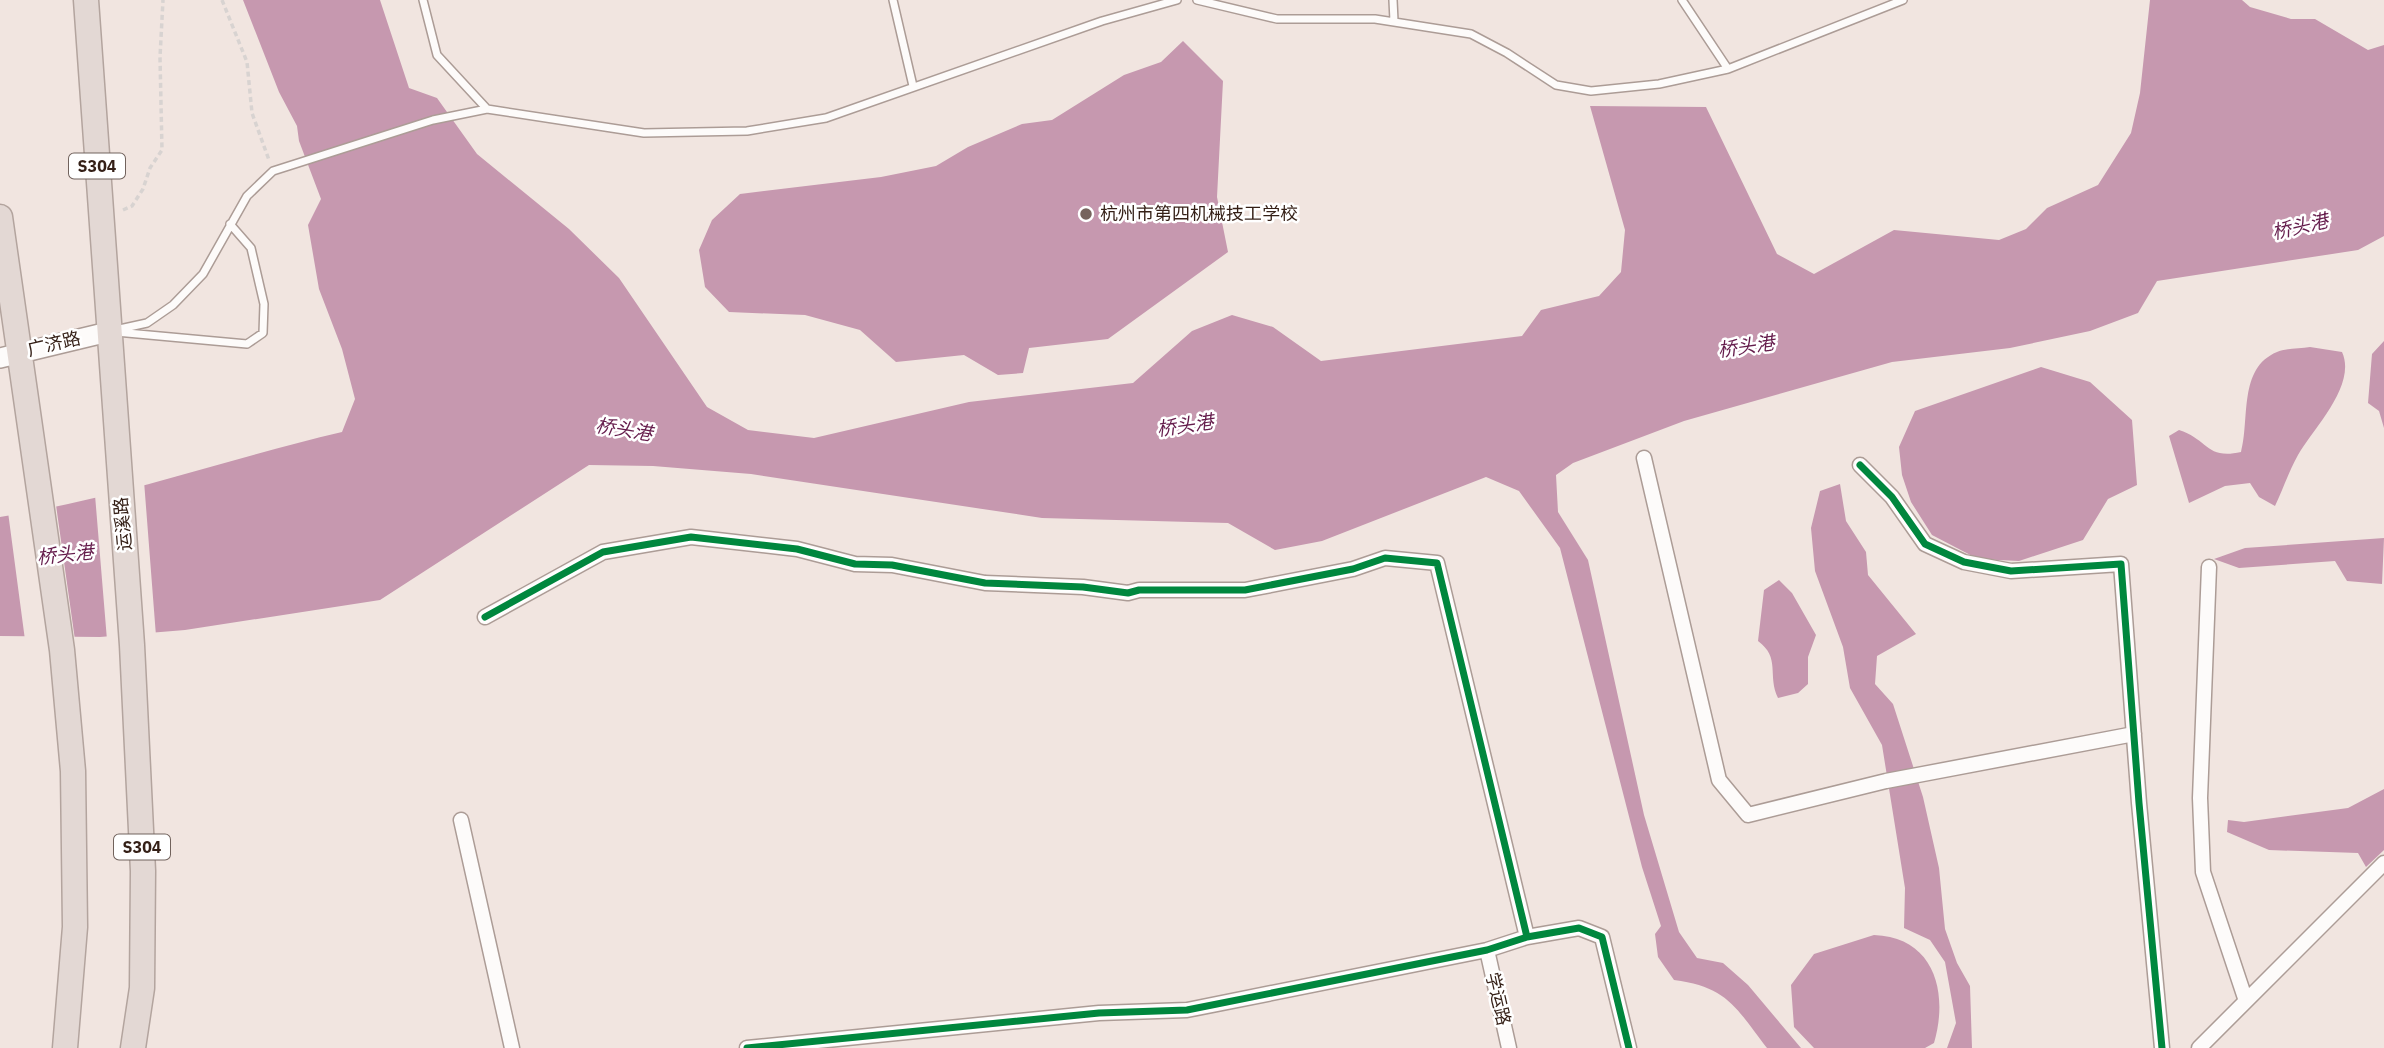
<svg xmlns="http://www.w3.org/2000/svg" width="2384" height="1048" font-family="'IBM Plex Sans','Noto Sans SC',sans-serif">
<rect width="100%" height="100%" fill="#f1e5e0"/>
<path fill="#c698af" d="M243,0H380L409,88L437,98L477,154L569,229L619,278L707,407L748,430L814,438L969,402L1133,383L1192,331L1232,315L1273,327L1321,361L1522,336L1541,310L1599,296L1621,272L1625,230L1590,106L1706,107L1777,254L1814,274L1894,230L1999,240L2026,229L2047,208L2098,185L2131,133L2140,93L2150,0H2242L2250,7L2291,19H2315L2368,50L2384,45V236L2358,250L2157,281L2138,313L2090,331L2010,348L1892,362L1684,421L1573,463L1556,475L1558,512L1588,560L1644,815L1679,932L1697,958L1723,963L1748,985L1801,1048H1767C1736,1008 1728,987 1674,980L1658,957L1655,934L1661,926L1642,867L1560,548L1519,491L1486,477L1322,541L1275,550L1228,523L1042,518L751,474L653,466L589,465L380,600L185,630L100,637L0,636V517C116,499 227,459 342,432L355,399L342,349L319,289L308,225L321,199L299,141L297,126L279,92Z
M1183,41L1223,81L1217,197L1228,252L1108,339L1029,348L1023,373L998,375L964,355L896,362L860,330L805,315L729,312L705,287L699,250L712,220L740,194L881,177L936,166L968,147L1022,124L1052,120L1124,75L1161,62Z
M2384,341V428L2379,411L2368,403L2372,354Z
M2310,347L2342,352C2357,385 2314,428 2298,455C2289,471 2283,489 2275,506L2259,497L2250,483L2225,486L2189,503L2169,436L2179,430C2208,439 2206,460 2241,452C2250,419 2238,368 2277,352C2286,348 2300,349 2310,347Z
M2041,367L2090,382L2132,420L2137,485L2108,499L2083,540L2019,561L1978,559L1932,535L1911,502L1902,475L1899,447L1915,411Z
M1840,484L1846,521L1866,552L1868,575L1916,634L1877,656L1875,684L1893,704L1923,797L1939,868L1945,929L1957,963L1970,986L1972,1048H1947L1956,1023L1945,962L1930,940L1904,928L1905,888L1882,745L1850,688L1843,647L1815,571L1811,528L1820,491Z
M2384,538L2382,584L2347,581L2335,561L2239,568L2214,559L2245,548Z
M1779,580L1792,593L1816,635L1808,657V684L1798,693L1778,698C1767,675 1781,658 1758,641L1764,590Z
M2384,789V850L2366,867L2358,853L2269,850L2227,832L2228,820L2244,822L2348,808Z
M1874,935C1934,937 1949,992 1934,1043L1925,1048H1814L1794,1027L1791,985L1814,954Z"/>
<path fill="#f1e5e0" d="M144,481L156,636L107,640L95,495Z
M56,505L75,640H25L8,512Z"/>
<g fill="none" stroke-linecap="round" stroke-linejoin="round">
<defs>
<path id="lane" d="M423,0L437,55L487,109
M893,0L913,86
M1197,0L1277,19H1375L1471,34L1507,53L1556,85L1591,91L1659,84L1728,69L1682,0
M1393,0L1394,21
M1728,69L1903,0
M115,330L147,323L173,305L203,274L247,196L273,171L433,120L487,109L644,133L747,131L826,118L1102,21L1177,0
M116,332L247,344L263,333L264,304L251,248L230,224"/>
<path id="street" d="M1644,458L1719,780L1748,815L1886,781L2134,734
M1860,465L1892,497L1925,544L1964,562L2011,571L2121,564L2139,803L2162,1048
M2209,567L2200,798L2203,872L2246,1001
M485,617L603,552L691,537L797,549L855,564L892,565L985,583L1083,587L1128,593L1139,590H1245L1353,569L1385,558L1437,563L1527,937
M461,820L512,1048
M1487,950L1509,1048
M747,1048L1099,1013L1187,1010L1487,950L1527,937L1579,928L1602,937L1629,1048
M2199,1048L2384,863"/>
<path id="secondary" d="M0,358L108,332"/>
<path id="highway" d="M86,0L132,645L143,871L142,988L133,1048
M0,217L62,650L73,771L75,927L65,1048"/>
</defs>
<use href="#lane" stroke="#ac9c96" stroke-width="10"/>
<use href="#street" stroke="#ac9c96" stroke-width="17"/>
<use href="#secondary" stroke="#ac9c96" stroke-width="22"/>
<use href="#highway" stroke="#b3a49e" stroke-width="27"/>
<path stroke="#d8d3d1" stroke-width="3.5" stroke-dasharray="5 3.5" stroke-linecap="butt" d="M222,0L247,62L252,113L269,160
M123,210L132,206L143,189L150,168L162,150L160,57L163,0"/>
<use href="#lane" stroke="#fdfbfa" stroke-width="7"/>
<use href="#street" stroke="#fdfbfa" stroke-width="14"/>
<use href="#secondary" stroke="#fdfbfa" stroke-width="19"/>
<use href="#highway" stroke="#e3d8d4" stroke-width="24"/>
<defs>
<path id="cycleway" d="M1860,465L1892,497L1925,544L1964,562L2011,571L2121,564L2139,803L2162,1048
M485,617L603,552L691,537L797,549L855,564L892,565L985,583L1083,587L1128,593L1139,590H1245L1353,569L1385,558L1437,563L1527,937
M747,1048L1099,1013L1187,1010L1487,950L1527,937L1579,928L1602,937L1629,1048"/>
</defs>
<use href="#cycleway" stroke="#fff" stroke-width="11"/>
<use href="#cycleway" stroke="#00873e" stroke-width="7"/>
</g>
<circle fill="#76645d" stroke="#fff" stroke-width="2.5" cx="1086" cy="214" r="7"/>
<g text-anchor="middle" stroke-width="5" stroke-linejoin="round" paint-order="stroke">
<g fill="#fff" stroke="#71625c" stroke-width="2">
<rect x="69" y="153.5" width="56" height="25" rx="5"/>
<rect x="114" y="834.5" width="56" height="25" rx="5"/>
</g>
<g font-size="16" font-weight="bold" fill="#341f16">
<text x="97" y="172">S304</text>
<text x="142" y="853">S304</text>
</g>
<g font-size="18" fill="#341f16" stroke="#fff" text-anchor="start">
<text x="1100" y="220">杭州市第四机械技工学校</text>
</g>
<g font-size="18" fill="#341f16" stroke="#fff">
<text transform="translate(54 344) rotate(-13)" y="6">广济路</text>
<text transform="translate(123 524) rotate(-95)" y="6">运溪路</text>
<text transform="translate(1498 999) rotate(77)" y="6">学运路</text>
</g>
<g font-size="19" font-style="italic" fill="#641b4b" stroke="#fff">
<text transform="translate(2300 226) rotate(-13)" y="7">桥头港</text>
<text transform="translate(1746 346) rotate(-8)" y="7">桥头港</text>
<text transform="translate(1185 425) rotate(-8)" y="7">桥头港</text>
<text transform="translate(624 429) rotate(9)" y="7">桥头港</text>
<text transform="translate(65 554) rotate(-6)" y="7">桥头港</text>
</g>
</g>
</svg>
